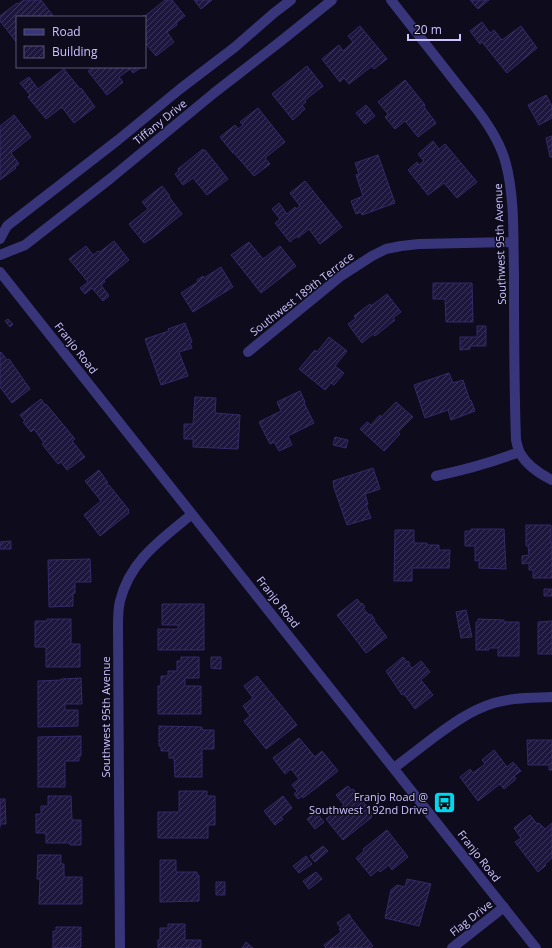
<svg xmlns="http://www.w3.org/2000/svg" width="552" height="948" font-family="'Open Sans',sans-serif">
<defs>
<pattern id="building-hatch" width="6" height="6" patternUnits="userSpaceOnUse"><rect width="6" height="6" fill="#1e173d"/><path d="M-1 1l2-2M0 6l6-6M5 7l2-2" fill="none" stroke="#3e375a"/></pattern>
</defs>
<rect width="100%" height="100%" fill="#0e0b1c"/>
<path fill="url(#building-hatch)" stroke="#352969" d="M24,0H41L54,17H17V43L0,21V16L17,3L18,4Z
M165,0H172L185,16L176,23L177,25L167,32L174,42L156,56L145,43V17H142L144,15L145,16Z
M194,0H212L201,9Z
M470,0H489L478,9Z
M482,22L490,33L494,30L502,40L521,26L537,48L507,73L482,42L480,44L470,31Z
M360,26L387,59L374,69L372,66L349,84L344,78L340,82L322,59L339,45L343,51L353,42L348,36Z
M307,66L323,86L305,100L306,102L302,105L305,109L300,113H301L293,120L272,94Z
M93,67H142L133,73L130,69L119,77L123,82L107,95L88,71Z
M64,69L80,89L81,88L95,107L74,123L62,107L46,119L28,97L30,95L20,83L29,77L38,89Z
M405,80L425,105L424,107L436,123L418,137L405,121L395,129L385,117L388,114L378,102Z
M546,95L552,106V118L539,125L528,105Z
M366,105L375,116L365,124L356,113Z
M258,108L285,142L265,158L270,164L254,176L234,153H233L220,137L235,125L238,129L243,125L240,122Z
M14,115L31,137L11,153L19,164L15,167L16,168L0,180V126Z
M552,136V157H550L546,138Z
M433,141L439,149L445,144L477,182L457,198L444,183L428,195L408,170L417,162L419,165L424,161L418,154Z
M203,149L204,151L205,150L228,179L207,195L193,178L183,185L175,174L179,171L178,169Z
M378,155L395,203L362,215L361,212L356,214L351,201L363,196L356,175L359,174L355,163Z
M305,181L342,227L320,244L309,229L298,238L297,236L290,242L275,223L280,219L272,209L279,203L287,214L295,207L296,209L300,206L290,193Z
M162,186L170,196L169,197L182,214L152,238L144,243L129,224L148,209L142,202Z
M114,241L129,260L104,280L105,282L101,285L109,296L103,301L92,288L85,294L80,288L88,282L69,259L86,246L93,255L98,251L100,252Z
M249,242L263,259L280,246L296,266L261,293L231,255Z
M221,267L233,287L193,312L181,293L198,282L197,280L203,276L204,278Z
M433,283H472L473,322H446L445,299H433Z
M387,294L401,312L393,318L395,320L375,336L373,334L362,343L348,324L356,318L354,316L370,304L371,306Z
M8,319L13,324L10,327L5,321Z
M185,323L192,342L190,343L192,348L179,352L188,376L161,385L145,339L169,331L168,329Z
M477,326H486V346H470V349L460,350V337H477Z
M329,337L347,351L335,366L344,373L334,385L331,383L325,390L299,369L315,350L317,352Z
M1,352L7,360L9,359L30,389L12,403L0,387V353Z
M449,373L453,383L463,380L470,401L471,400L475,411L451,420L448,410L425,418L414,385Z
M300,391L305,402L304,403L314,423L288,436L292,445L279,451L274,442L270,444L259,422L281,411L277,402Z
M195,397L216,398L215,413L240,415L238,449L193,447V439H184V424H193Z
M41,399L45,405L46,404L75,439L72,441L85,457L67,470L61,462L58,464L42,444L44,443L34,429L31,432L23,422L25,421L20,415Z
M396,402L413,417L398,432L400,434L384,451L360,429L367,422L371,425L380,415L381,417Z
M335,437L348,440L346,448L333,445Z
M373,468L380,489L365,494L368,504L366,505L371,518L347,525L334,488L333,481Z
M99,470L108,483L106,484L108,486L109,485L129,510L128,511L129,513L100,536L84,515L101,501L85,481Z
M526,525H551V543H552V578H533V570H529V563L522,564V556L529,555L528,546H526Z
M471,529H504L506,569L479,568V560L475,561V546H465V531H471Z
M395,530H414V543H427V545H439V550H450L449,568H412V581H394Z
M11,541V549H0V542Z
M90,559L91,582H75V593H73V606L49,607L48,560Z
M544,589H552V596H544Z
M357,599L361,604L362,603L365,607L363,608L369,615L371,614L375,620L374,621L387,637L366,653L337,615Z
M162,604H204V650H158V629H178V625H162Z
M466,610L472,637L461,638L456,612Z
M47,619H71V644H80V667H46V647H35V621H47Z
M478,619L504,620V622H519V656H498V648H489V650H476V622H478Z
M552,621V654H538V622Z
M181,657H199V678H185V686H201V714H158V686H161V676H168V671H177V661H181Z
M211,657H221V669L211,668Z
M403,657L407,662L408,661L409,662L410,664L409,665L412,668L421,661L430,672L421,680L433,695L415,709L404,694L402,695L386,671Z
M257,676L297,725L266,749L244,721L250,716L243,706L253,698L244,686Z
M81,678L82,704H65V710H78V726L38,727V681L61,680V679Z
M159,726L202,727V730H214V749H202V777H175L174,758H169V751H161V746H159Z
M81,736V756H79V761H65V787H38V737Z
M299,738L315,757L322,751L338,771L303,798L302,796L298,799L294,794L297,791L292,785L299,779L291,769L285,774L273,758Z
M527,740H552V770H549V765H528Z
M494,750L507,767L513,762L521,771L514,776L516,779L504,789L500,784L478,801L460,777L470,769L473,773L485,764L482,760Z
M348,786L351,790L353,789L373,814L371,816L372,817L343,840L326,819L344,805L336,795Z
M179,791H207V796H215V825H208V838H158V812H179Z
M48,796H71L72,820H81V845H70V843H46V833H36V814H41V806H48Z
M283,796L292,808L281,817L283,819L275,825L264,811Z
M0,799H5L6,824H0V827Z
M316,812L324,822L315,829L307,819Z
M530,815L537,824L539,823L545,829L552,823V858L545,864L546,865L538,872L515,842L521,838L514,828Z
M387,830L408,857L392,870L389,865L380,872L378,870L371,876L356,858L364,851L363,849Z
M323,846L328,851L315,862L310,856Z
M38,855H61V864H64V877H82V904H39L40,879H37Z
M306,856L312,864L299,873L293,866Z
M160,860H176V872H197V875H199V901L160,902Z
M316,872L322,879L309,889L303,881Z
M407,879L431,884L419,926L385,918L391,890L397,885L405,887Z
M216,882H225V895H216Z
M349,914L351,918L373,946L370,948H326L324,945L341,932L339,929L341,928L337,923Z
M168,924H185V940H201V948H158V940H160V928H168Z
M56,927H81V947L53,948V931H56Z
M246,942L253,948H242Z"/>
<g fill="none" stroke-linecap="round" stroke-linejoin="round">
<path stroke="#38357b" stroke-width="10" d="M391,0L478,111C490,127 501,144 506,164C515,199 513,238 514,273C514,329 514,385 516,440C517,444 518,449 520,453C526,464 540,474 552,480
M0,239L7,226L118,140L180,89L235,47L274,13L291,0
M0,255L25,245L111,178L214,93L281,41L332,0
M0,272L536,948
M248,352L341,276L372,256L386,249L401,246L419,244L513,242
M436,476C464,470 493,462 519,452
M394,768C407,758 420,748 433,738C452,724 471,710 494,703C513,697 533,698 552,697
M120,948L118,626C118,618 118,609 120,601C130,560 162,539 192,514
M452,948L504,907"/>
</g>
<defs>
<symbol id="bus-square" viewBox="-11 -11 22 22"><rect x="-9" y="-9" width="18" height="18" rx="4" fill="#00d8f0" stroke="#0e0b1c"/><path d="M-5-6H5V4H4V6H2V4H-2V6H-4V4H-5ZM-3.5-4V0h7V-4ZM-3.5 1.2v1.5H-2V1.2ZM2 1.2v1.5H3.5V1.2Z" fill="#111"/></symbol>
</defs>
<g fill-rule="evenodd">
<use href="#bus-square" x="432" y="790" width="25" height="25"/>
</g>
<g text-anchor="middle" stroke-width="3" stroke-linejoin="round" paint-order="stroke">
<g font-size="11" fill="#ccc5ff" stroke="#0e0b1c">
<text transform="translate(160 122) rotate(-39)" y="4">Tiffany Drive</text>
<text transform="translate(500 244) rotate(-92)" y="4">Southwest 95th Avenue</text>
<text transform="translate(302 294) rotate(-38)" y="4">Southwest 189th Terrace</text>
<text transform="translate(76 348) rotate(52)" y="4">Franjo Road</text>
<text transform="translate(278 602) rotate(52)" y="4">Franjo Road</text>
<text transform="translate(106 717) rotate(-90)" y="4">Southwest 95th Avenue</text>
<text transform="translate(479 856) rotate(52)" y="4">Franjo Road</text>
<text transform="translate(471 918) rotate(-38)" y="4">Flag Drive</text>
</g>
<g font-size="11" fill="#ccc5ff" stroke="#0e0b1c" text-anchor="end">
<text x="428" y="801">Franjo Road @<tspan x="428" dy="13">Southwest 192nd Drive</tspan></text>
</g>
</g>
<rect x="16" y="16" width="130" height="52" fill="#0e0b1c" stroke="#5a5577"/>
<rect x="24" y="29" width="20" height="6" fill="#38357b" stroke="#5a5577"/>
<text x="52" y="36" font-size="12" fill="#ccc5ff">Road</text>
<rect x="24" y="46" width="20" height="12" fill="url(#building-hatch)" stroke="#5a5577"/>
<text x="52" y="56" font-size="12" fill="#ccc5ff">Building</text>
<path d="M408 34v6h52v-6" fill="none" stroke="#ccc5ff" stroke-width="2"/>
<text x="414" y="34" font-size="12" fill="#ccc5ff" stroke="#0e0b1c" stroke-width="3" paint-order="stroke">20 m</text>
</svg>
